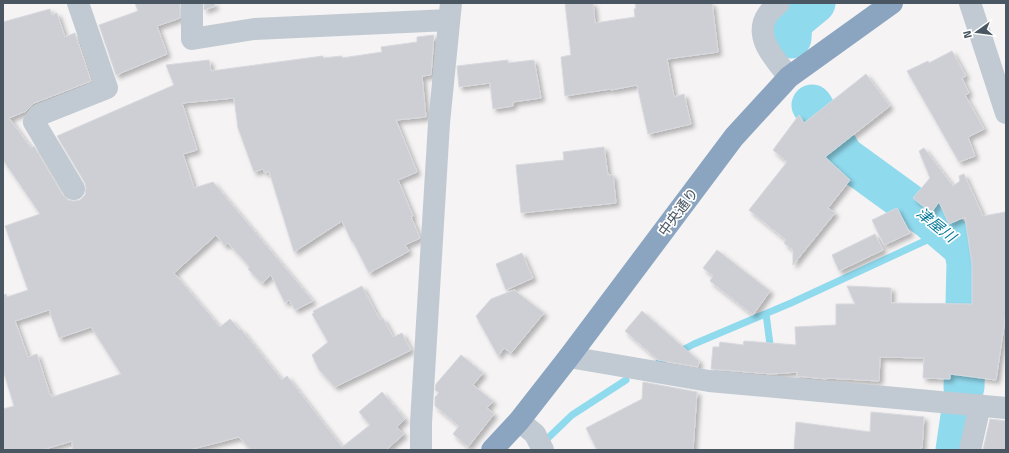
<svg xmlns="http://www.w3.org/2000/svg" width="1009" height="453" font-family="'Titillium Web','Noto Sans JP',sans-serif">
<defs>
<filter id="shadow"><feDropShadow dx="3.5" dy="3.5" stdDeviation="2" flood-color="#0004"/></filter>
</defs>
<rect width="100%" height="100%" fill="#f5f3f3"/>
<g fill="none" stroke-linecap="round" stroke-linejoin="round">
<path stroke="#90daee" stroke-width="7" d="M766,314L771,352
M659,362L694,344L791,303L927,240L931,220
M548,438L572,415L626,380"/>
<path stroke="#90daee" stroke-width="41" d="M791,38L792,22L815,3
M812,105L843,156L931,220L964,248L967,263L964,387
M956,450L961,416"/>
</g>
<path fill="#cdcfd5" stroke="#d7d9de" fill-rule="evenodd" filter="url(#shadow)" d="M135,3H180V18L157,26L167,54L116,75L99,25L138,11Z
M204,3H214L215,6L204,10Z
M565,3H593L595,23L635,17L634,9L636,8L635,3H712L718,52L667,59L674,97L684,94L691,124L648,134L637,85L611,90L610,89L565,96L561,57L571,55Z
M50,9L52,15L57,13L65,37L75,33L91,81L34,103L26,111L9,118L31,148L34,146L63,195L68,200L74,201L80,200L85,195L86,188L85,183L57,136L174,85L166,65L209,60L211,71L323,56V58L342,56V58L382,52L381,47L417,42V37L434,35L431,75L422,76L426,117L396,120L417,172L398,180L413,216L411,217L420,238L405,245L409,251L369,273L353,242H352L342,221L294,252L269,171L265,173L263,169L254,172L238,128L234,98L182,103L197,150L183,154L194,188L213,182L313,301L295,310L289,300L285,303L271,275L262,283L248,269L250,267L228,243L225,246L216,235L174,273L220,327L230,319L240,330L241,329L282,380L287,376L342,447L370,425L359,412L382,392L405,419L397,427L404,434L386,450H251L239,437L189,450H73L72,441L42,450H3V409L14,406L3,370V295L6,294L7,297L28,290L5,226L40,214L3,160V22ZM49,310L59,338L91,327L121,374L52,397V395H50L37,354L28,357L15,321Z
M952,51L966,76L962,78L969,93L965,95L984,129L968,137L975,156L959,162L907,71L928,61L929,63Z
M508,60V63L534,60L541,98L513,102V106L493,109L490,83L459,87L457,66Z
M866,74L890,106L825,157L850,180L828,208L835,213L793,265V250L784,243L786,240L749,210L787,162L773,150L799,115L804,123Z
M604,147L608,175H613L616,203L521,213L516,165L564,160L563,152Z
M924,148L953,186L960,181L959,176L964,174L983,216L1006,212V312L996,380L950,374V379L923,378L924,358L880,357L879,381L827,378V379L797,376V372L772,374L711,369L713,347H719L720,342L743,345L744,341L796,345L795,327L836,325V304H855L847,286L891,288V303L972,304V264L965,217L949,224L939,202L931,213L913,198L930,178L919,151Z
M897,208L910,233L884,245L872,220Z
M875,234L883,250L839,271L832,255Z
M717,250L770,291L753,315L710,281L713,276L703,268Z
M522,253L533,278L506,290L496,264Z
M362,286L380,320L383,318L393,337L402,333L411,350L335,387L319,370L312,355L328,342L312,314L314,313L313,311Z
M514,290L544,313L511,353L504,348L498,356L476,316L491,299Z
M642,311L699,361L698,367L658,360L625,331Z
M461,355L483,373L473,385L493,401L487,408L494,414L468,447L453,434L459,426L435,406V397L439,393L435,390L436,384Z
M643,382L697,392L693,450H597L586,428L642,399Z
M871,412L924,417L922,448L920,447V450H794L796,422L870,432Z
M990,419L1006,421V450H983Z"/>
<g fill="none" stroke-linecap="round" stroke-linejoin="round">
<path stroke="#c1cad2" stroke-width="22" d="M192,3V39L254,29L449,20
M779,3C775,7 771,10 768,14C752,37 776,60 789,77
M970,3L1006,113
M74,189L34,122L39,115L107,88L78,3
M569,357L709,381L1006,408
M519,421L535,434L543,450
M421,450V423L439,123L451,3
M970,450L980,405"/>
<path stroke="#8ba5c1" stroke-width="22" d="M492,450L519,421L569,357L734,137L789,77L892,3"/>
</g>
<g text-anchor="middle" stroke-width="3.5" stroke-linejoin="round" paint-order="stroke">
<g font-size="14" fill="#4a5661" stroke="#fff">
<text transform="translate(678 212) rotate(-53)" y="5">中央通り</text>
</g>
<g font-size="15" font-style="italic" fill="#0c7c9b" stroke="#fff">
<text transform="translate(936 225) rotate(39)" y="5">津屋川</text>
</g>
</g>
<rect width="1009" height="453" fill="none" stroke="#4a5661" stroke-width="8"/>
<g transform="translate(977 32) rotate(256)" stroke="#ffffff" stroke-width="3" paint-order="stroke">
<path d="M0-3L7 15L0 10L-7 15Z" fill="#4a5661"/>
<text y="-6" font-size="11" font-weight="bold" text-anchor="middle" fill="#4a5661">N</text>
</g>
</svg>
